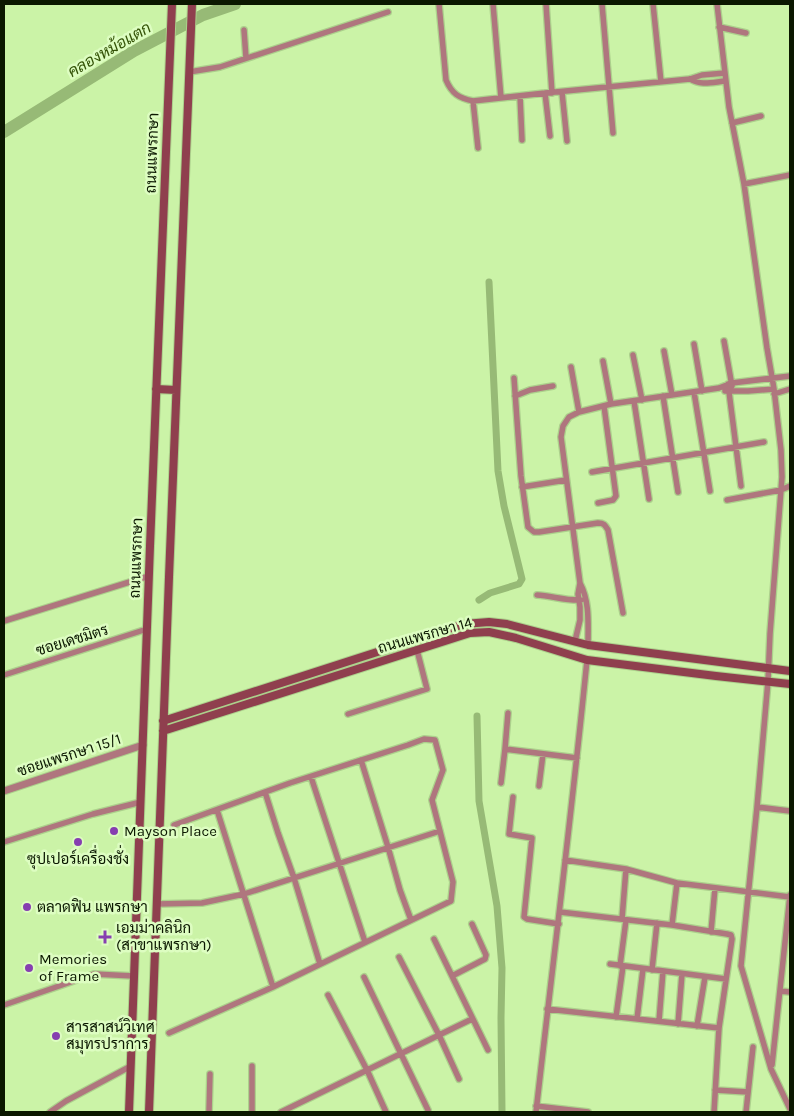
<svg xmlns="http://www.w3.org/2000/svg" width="794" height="1116" font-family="Karla,Sarabun,sans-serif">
<rect width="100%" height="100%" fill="#cbf3a7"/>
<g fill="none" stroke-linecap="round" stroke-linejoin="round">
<path stroke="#97ba76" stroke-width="7" d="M479,600L490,593L519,584L522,579L504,506L498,471L489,282
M477,716L479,801L497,906L502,968L501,1018L502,1112"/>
<path stroke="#97ba76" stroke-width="12" d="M4,132L134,51L203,15L235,4"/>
<defs>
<path id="minor" d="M439,4L446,80C452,94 459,98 473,101L545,93L690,79L702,75L725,73
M493,4L501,98
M546,4L552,93
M602,4L613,133
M653,4L661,82
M717,4L729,107L744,184
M719,27L746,33
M244,30L246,58
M189,72L220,67L388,12
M690,79C701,86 713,82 726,81
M562,92L567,141
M545,93L550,136
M520,96L522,140
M473,101L478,148
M732,123L761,116
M790,175L744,184L767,348L774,389L781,450L782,477L770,634L768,681L757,807L741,966L771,1069L790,1109
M724,341L732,386
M694,344L702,391
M664,351L672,395
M633,355L642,400
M603,361L611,404
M571,367L579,412
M514,378L521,476L528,527L534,532H539L598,523C604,523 605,525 608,530L623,613
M728,384L741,486
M725,391H748L774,389
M694,392L710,491
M774,394L790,389
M515,396L530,390L553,386
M663,396L678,492
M634,401L649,499
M592,472L764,442
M522,487L566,480
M727,500L781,490L790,486
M598,503L613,500L616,496L604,406
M580,583C590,602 588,624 588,645
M537,595C552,596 567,601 581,600
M4,621L149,576
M575,641L580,620V607L578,594L580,583L561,437L563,426L569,417L579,412L611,404L719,388L732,383L790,376
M4,675L147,629
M348,714L427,689L417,650
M505,749L508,713
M361,760L388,847L400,890L411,920
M311,777L365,942
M501,783L505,749L577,758
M539,786L543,754
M265,792L278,833L294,878L320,964
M513,797L509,834L532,838L524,917L527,919L559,924
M757,807L790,811
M217,810L273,987
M4,842L93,814L141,802
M565,860L626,869L677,883L790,897
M157,904L202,903L244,894L440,831
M560,912L672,925L727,934L731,935L732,939L719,1028L714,1112
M622,919L626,869
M672,925L677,883
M711,932L715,888
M434,939L488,1050
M399,957L439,1035L459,1079
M610,964L726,979
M620,966L626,920
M652,970L657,923
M452,976L485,959L486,955L472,924
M364,977L428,1110
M780,991L790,992
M328,995L367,1070L386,1112
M4,1005L94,974L134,976
M547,1009L719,1028
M616,1017L623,966
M637,1019L643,969
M659,1021L663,971
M678,1024L682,974
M697,1026L705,977
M169,1033L273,987L451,901L453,882L432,800L443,770L435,740L424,739L408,745L290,783L174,825
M772,1065L790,895
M252,1066V1112
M715,1090L748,1092
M536,1106L588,1112
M50,1112L66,1101L131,1066
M209,1112L210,1074
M281,1112L472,1019
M536,1112C553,962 572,811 587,660
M746,1112L753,1047"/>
<path id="tertiary" d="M4,791L143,745"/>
<path id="secondary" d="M156,389L176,390
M163,721L464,624L489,622L507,624L588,645L790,671
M163,731L470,633L489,632L516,638L587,660L716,676L790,684
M129,1112L150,546L172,4
M149,1112L169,577L192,4"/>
</defs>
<use href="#minor" stroke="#acd08c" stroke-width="8"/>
<use href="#tertiary" stroke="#acd08c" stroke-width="9"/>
<use href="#secondary" stroke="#acd08c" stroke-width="10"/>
<use href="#minor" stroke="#af767e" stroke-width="5.5"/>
<use href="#tertiary" stroke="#af767e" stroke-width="7"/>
<use href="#secondary" stroke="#8f3f4e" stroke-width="8"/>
</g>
<g fill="#863eb0" stroke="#ddfdc1" stroke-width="2">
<circle cx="114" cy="831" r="5"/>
<circle cx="78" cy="842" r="5"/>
<circle cx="27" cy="907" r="5"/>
<path d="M102.5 929.5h5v5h5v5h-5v5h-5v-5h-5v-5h5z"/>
<circle cx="29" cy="968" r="5"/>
<circle cx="56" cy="1036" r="5"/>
</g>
<g text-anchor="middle" stroke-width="5" stroke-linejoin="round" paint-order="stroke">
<g font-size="15" fill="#0b1800" stroke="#ddfdc1">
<text transform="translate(152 153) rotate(-88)" y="5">ถนนแพรกษา</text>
<text transform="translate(136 558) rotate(-88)" y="5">ถนนแพรกษา</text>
<text transform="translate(425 635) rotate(-16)" y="5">ถนนแพรกษา 14</text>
<text transform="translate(72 640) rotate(-17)" y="5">ซอยเดชมิตร</text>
<text transform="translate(69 755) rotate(-18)" y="5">ซอยแพรกษา 15/1</text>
</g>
<g font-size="15" fill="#0b1800" stroke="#ddfdc1" text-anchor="start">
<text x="124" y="836">Mayson Place</text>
<text x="78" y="864" text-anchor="middle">ซุปเปอร์เครื่องชั่ง</text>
<text x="37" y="912">ตลาดฟิน แพรกษา</text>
<text x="116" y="933">เอมม่าคลินิก<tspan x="116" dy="17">(สาขาแพรกษา)</tspan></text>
<text x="39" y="964">Memories<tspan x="39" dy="17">of Frame</tspan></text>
<text x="66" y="1032">สารสาสน์วิเทศ<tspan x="66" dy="17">สมุทรปราการ</tspan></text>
</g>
<g font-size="16" font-style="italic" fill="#345307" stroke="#ddfdc1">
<text transform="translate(109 49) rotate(-30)" y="6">คลองหม้อแตก</text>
</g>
</g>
<rect width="794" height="1116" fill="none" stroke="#0b1800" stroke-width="10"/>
</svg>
